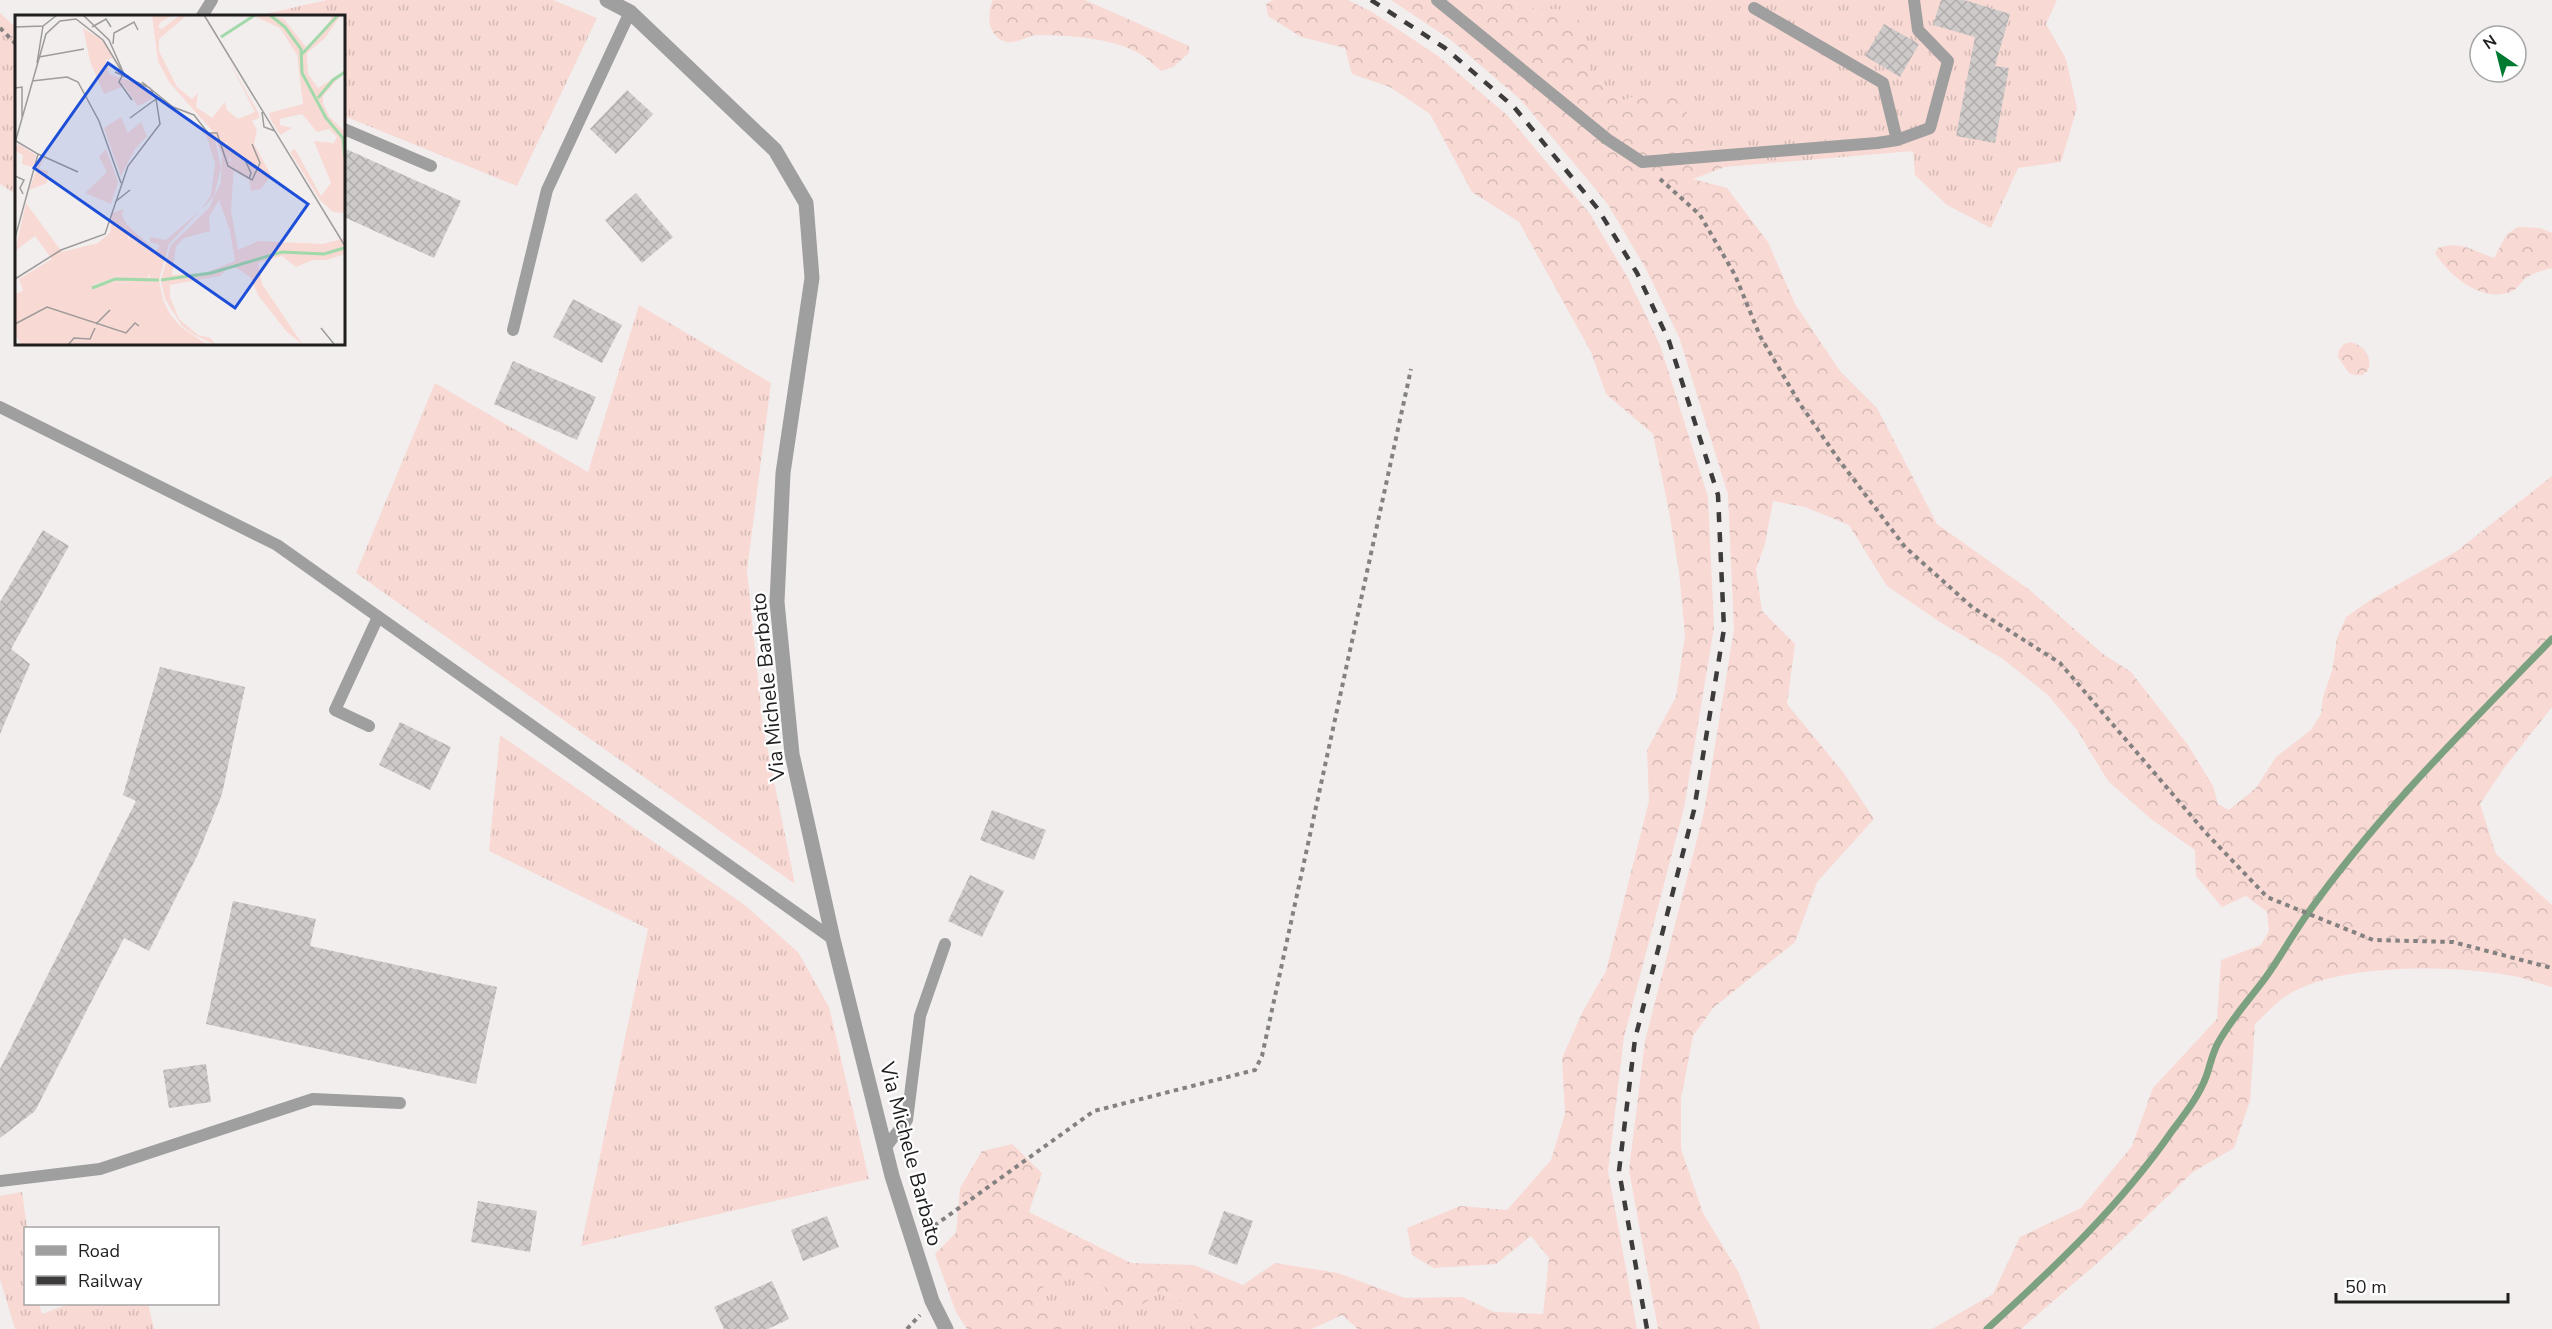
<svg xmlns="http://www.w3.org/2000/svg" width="2552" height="1329" font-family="'Nunito Sans',sans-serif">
<defs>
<pattern id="grass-tufts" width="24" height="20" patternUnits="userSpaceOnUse" patternTransform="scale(1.5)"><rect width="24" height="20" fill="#f8d9d4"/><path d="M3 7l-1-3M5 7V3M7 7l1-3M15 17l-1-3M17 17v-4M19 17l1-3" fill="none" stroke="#d4bab6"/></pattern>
<pattern id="forest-crowns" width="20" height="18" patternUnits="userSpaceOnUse" patternTransform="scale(1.5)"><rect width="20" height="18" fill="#f8d9d4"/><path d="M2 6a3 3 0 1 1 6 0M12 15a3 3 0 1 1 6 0" fill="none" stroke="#d4bab6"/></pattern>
<pattern id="building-cross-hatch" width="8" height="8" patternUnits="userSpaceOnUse" patternTransform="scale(1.5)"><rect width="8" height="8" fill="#cdcac9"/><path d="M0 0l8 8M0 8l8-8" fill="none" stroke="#b0adac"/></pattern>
</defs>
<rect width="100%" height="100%" fill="#f2eeee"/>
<path fill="url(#grass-tufts)" d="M327,0H553L597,18L517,186L344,116V16H256Z
M1510,0H2057L2046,24L2066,59L2077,108L2061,162L2018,168L1991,228L1947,205L1915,175L1913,151L1725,167L1709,148L1687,138L1651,91L1621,101L1589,72V48L1545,10L1527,8Z
M0,13L16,28V194L0,184Z
M639,305L771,383L747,571L763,727L795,884L356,573L435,383L588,472Z
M500,735L746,906L798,952L829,1007L869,1179L581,1246L648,929L489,851Z
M22,1192L27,1228H26V1304H39L42,1314L69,1304H148L154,1329H15L0,1279V1196Z
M1072,1268L1104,1286L1112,1308L1161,1290L1193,1309L1195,1329H1066L1039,1290Z"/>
<path fill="url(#forest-crowns)" d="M993,0H1085L1189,46V53L1173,67L1161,71C1155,66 1149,60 1143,56C1118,38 1068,35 1038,35C1028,35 1017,44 1007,42C988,38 986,15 993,0Z
M1273,0H1348L1372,12L1438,56L1507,115L1590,214L1628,278L1660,345L1708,497L1714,628L1684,808L1624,1037L1608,1171L1637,1329H1358L1342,1315L1312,1329H1195L1193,1309L1162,1290L1128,1315L1112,1308L1104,1286L1072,1268L1039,1290L1066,1329H967L956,1312L935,1254L956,1233L960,1188L982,1151L1012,1144L1042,1173L1029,1212L1131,1263L1194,1265L1243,1285L1275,1263L1338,1273L1405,1298L1463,1297L1494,1312L1543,1314L1549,1258L1531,1236L1496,1264L1434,1268L1412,1255L1407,1228L1460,1206L1507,1210L1551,1160L1565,1114L1562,1058L1583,1011L1606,971L1649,801L1647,750L1676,697L1685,635L1679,572L1669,511L1653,434L1606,394L1591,352L1519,222L1472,192L1430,114L1390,87L1352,74L1345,48L1301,37L1268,16L1266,4Z
M1391,0H1510L1527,8L1575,10L1589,48V72L1621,101L1651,91L1682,98L1690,124L1687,138L1709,148L1725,167L1693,179L1727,188L1768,242L1795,304L1840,371L1877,408L1937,524L2031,591L2103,654L2131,672L2188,745L2213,786L2218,804L2229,810L2256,788L2276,757L2311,730L2321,714L2323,697L2332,671L2337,638L2346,617L2372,599L2457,551L2552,476V707L2504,768L2480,804L2496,854L2552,905V987C2537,983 2522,977 2507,975C2449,965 2337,963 2286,996C2275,1003 2265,1015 2255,1024L2250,1101L2234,1148L2193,1172L2103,1258L2021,1329H1932L1993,1294L2020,1237L2081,1208L2132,1146L2153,1088L2217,1019L2221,960L2261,945L2269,931L2267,912L2246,896L2222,907L2196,876L2195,850L2151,819L2108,781L2077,730L2048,695L2003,659L1943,624L1887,586L1849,525L1805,507L1773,501L1765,544L1756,569L1762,611L1795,644L1787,704L1843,772L1874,819L1817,882L1795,942L1713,1008L1693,1036L1681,1098V1149L1703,1213L1739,1273L1761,1329H1658L1629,1170L1645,1041L1704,812L1734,630L1728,494L1679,337L1646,269L1607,203L1521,100L1451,40Z
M2518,227L2540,228L2552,233V268C2544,270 2533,273 2526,278C2521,282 2518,288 2513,291C2483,304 2450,277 2435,253L2438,248C2459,240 2474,251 2494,258L2507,234Z
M2350,342C2377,347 2375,385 2349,373L2338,357L2339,350L2344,344Z"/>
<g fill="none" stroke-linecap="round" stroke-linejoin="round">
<path stroke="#7ba180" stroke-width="7" d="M1987,1329C2054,1268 2121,1205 2172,1131C2184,1115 2199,1096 2206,1077C2210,1066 2212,1054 2218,1043C2231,1019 2250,999 2266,977C2281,956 2293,934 2308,913C2379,813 2467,727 2552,639"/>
</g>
<path fill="url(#building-cross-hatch)" d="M1941,0H1964L2010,14L1995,66L2009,68L1995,143L1956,136L1975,37L1933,25Z
M1884,24L1919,44L1900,77L1865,56Z
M627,90L653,114L616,154L590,129Z
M344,148L461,201L434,258L344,217Z
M636,193L673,237L642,263L605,220Z
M573,299L622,325L602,363L553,337Z
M513,361L596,397L577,440L494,404Z
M43,530L69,546L11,649L30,664L0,734V602Z
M160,667L245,687L222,794L198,854L149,951L124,938L35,1111L0,1138V1069L136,801L123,795Z
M400,722L451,747L430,790L379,765Z
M992,810L1046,830L1034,860L980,840Z
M970,875L1004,891L982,937L948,921Z
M233,901L316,919L310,946L497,987L476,1084L206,1024Z
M206,1064L211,1102L169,1108L163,1070Z
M478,1201L537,1211L530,1252L471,1242Z
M1224,1211L1253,1221L1237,1265L1208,1254Z
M827,1216L839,1247L803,1261L791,1230Z
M772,1281L789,1319L768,1329H724L714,1307Z"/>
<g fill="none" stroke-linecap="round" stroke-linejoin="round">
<path stroke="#848181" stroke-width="4" stroke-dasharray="4.5 4.5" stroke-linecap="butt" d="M0,28L16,44
M1660,179L1700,215L1735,275L1760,336L1800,404L1839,460L1905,547L1972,607L2060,663L2206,833L2267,897L2373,940L2453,942L2552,968
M927,1231L1094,1111L1255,1070L1262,1056L1411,369
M907,1329L920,1315"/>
<path stroke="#9e9f9e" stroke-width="12" d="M1437,0L1607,139L1642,162L1877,143L1897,140L1930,128L1948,61L1918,30L1914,0
M1754,8L1883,83L1897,140
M202,16L212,0
M344,129L431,166
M513,330L547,190L630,12
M0,407L277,545L833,939
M369,726L335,710L378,617
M885,1148L907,1120L920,1016L945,944
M0,1181L100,1169L313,1099L400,1103"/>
<path stroke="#9e9f9e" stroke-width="15" d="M607,0L630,12L775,150L806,203L812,278L783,473L777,602L792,754L833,939L892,1176L932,1301L946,1329"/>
<path stroke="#3d3b3b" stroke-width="4.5" stroke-dasharray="10 10" stroke-linecap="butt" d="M1371,0L1445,48L1514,107L1598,209L1637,273L1669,341L1718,495L1724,629L1694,810L1635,1039L1619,1171L1647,1329"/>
</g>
<g text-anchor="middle" stroke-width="4.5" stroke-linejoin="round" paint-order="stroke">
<g font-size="21" fill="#201e1e" stroke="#fff">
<text transform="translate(768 687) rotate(-96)" y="7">Via Michele Barbato</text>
<text transform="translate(911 1154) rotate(75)" y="7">Via Michele Barbato</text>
</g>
</g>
<g transform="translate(15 15)">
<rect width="330" height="330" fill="#f2eeee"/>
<path d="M137,0H157L146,7L143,12L147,14L165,0H172L144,24V36L162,72L177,84L183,78L181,92L197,103L210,87L212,95L223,104L240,97L214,46L244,99V103L237,106L242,115L239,129L256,160L246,174L236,176L234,165L219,156L209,118H199L154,67L143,46ZM68,13L87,25L98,43L91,45L94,59L127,70L138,83L123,91L109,71L89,79L75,46ZM106,102L113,118L126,107L132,121L120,134L106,161L89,113ZM3,129L21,140L18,152L7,149L8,140L0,136ZM91,134L103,167L96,189L70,178L92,157L84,142ZM26,142L29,143L24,154L33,156L32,168L14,175ZM11,188L47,237L83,228L107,207L114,224L126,226L133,235V266L110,259L78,270L76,276L92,267L140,269L151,299L183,330H7L0,320V279L8,276L4,264L37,244L20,221L0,236Z" fill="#f8d9d4"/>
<path d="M237,0L268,3L291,32L311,15L317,0H326L310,23L292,38V44L293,59L303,73L330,56L308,81V88L314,101L330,117V198L318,197L305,185L275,137L280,134L306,181L316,168L299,126L319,128L322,122L314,114L302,117L287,99L265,104V110L277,113L265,120L256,105L254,98L288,89L282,40L265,13ZM202,117L213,120L210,130L216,136L214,145L219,149L216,196L223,235L243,226L308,229L330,223V239L312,245H298L281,252L267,241L243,248L247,269L288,330L271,316L243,280L236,263L222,253H213L205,261L155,270V282L164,304L183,320L196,323L200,330L178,319L167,311L150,284L146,265L156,230L194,193L206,167L207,140L199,120L206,153L199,181L154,229L144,265L148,285L155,299L166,312L193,330H183L160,311L146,291L140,269L98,267L76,277L75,273L110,259L133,266L135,261L124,254L133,247V235L126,226L115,224L107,207L95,220L97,198L109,194L107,200L112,210L141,236L145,230L135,227V222L151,225L186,195L196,180L200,149L191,119ZM204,185L215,216L220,246L190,258L157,260L161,231L169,223L195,216L194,202Z" fill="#f8d9d4" fill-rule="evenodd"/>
<path fill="none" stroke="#a2d9aa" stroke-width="3" d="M255,0L270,12L286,34L287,58L311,103L328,123L330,143M206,22L240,0M287,39L323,0M303,83L318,65L330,57M146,265L196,258L267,237L309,239L329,233M77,273L100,264L144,265"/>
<path fill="none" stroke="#9e9b9b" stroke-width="1.5" d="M68,0L94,25L109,59M189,0L330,231M0,12L28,11L42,0M77,12L91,4L96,12M98,29L99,18L119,7L123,15M24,42L69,34M22,48L28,11M107,61L104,67L117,85M17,66L52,62L63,67L84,106L106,168M127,67L158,92L179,100L193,118H202L213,151L237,165L245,148L237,129M0,73L7,72V102M247,97L249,112L260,116M115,103L141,84M0,128L31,19L45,6L61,4L88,25L109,60M23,139L63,157M230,145L236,158L234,164M0,161L9,165L5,173L8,179M100,187L115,175M0,223L23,139L1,126M0,264L46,235L90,219L113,151L145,109L141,84L135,73L100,57M0,309L32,292L111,318L120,308L124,311M81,309L95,295M306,313L319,329M53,330L59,323L75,324L80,313"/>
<path fill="#1d4ed8" fill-opacity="0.15" stroke="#1d4ed8" stroke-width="3" d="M93,48L293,189L220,293L19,153Z"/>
<rect width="330" height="330" fill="none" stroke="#201e1e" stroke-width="3"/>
</g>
<rect x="24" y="1227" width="195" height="78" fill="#ffffff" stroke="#a6a5a5" stroke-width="1.5"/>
<rect x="36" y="1246" width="30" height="9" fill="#9e9f9e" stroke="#a6a5a5" stroke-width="1.5"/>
<text x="78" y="1257" font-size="18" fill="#201e1e">Road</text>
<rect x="36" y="1276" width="30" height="9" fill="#3d3b3b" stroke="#a6a5a5" stroke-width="1.5"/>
<text x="78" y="1287" font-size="18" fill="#201e1e">Railway</text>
<g transform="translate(2498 54) rotate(325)"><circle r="28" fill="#ffffff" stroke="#a6a5a5" stroke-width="1.5"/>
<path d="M0-4.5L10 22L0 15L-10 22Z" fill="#007a31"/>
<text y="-9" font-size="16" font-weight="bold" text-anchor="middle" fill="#201e1e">N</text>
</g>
<path d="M2336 1293v9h172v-9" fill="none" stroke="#201e1e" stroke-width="3"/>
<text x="2345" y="1293" font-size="18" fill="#201e1e" stroke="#ffffff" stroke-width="4.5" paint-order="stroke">50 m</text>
</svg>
